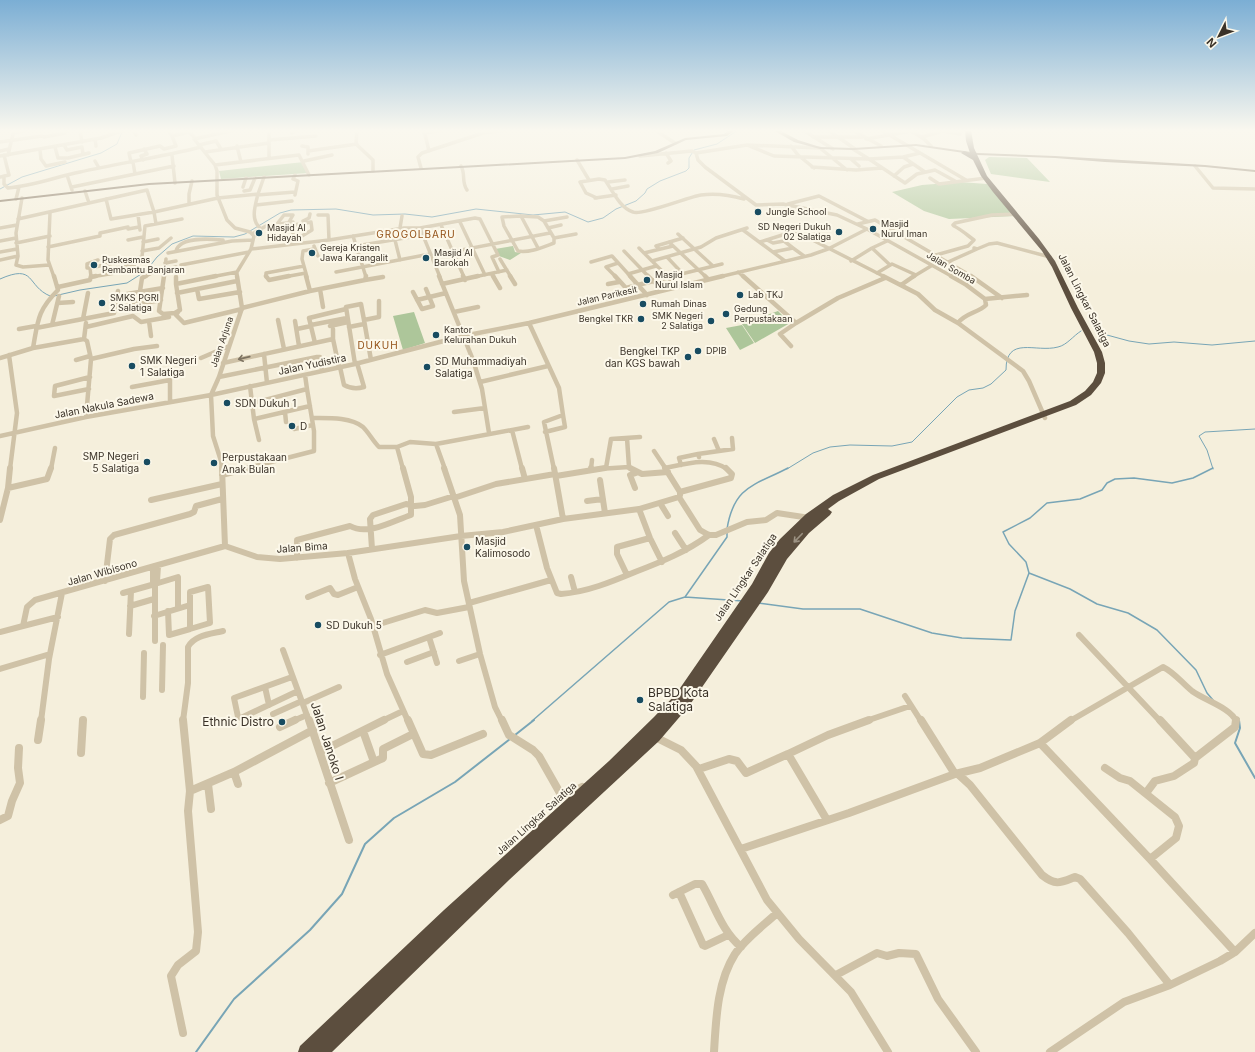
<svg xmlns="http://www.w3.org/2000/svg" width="1255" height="1052" font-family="Inter,sans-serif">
<rect width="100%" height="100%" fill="#f5efdc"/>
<path fill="#adc69a" d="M989,157L1027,158L1050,182L991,174L985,160Z
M304,162L308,173L221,179L219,171Z
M960,182L987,184L1016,216L949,219L924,211L892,192L922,185Z
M513,246L515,252L521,253L510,260L499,256L495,249Z
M778,311L790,323L755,343L742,324Z
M414,312L425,343L403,350L393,316Z
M742,325L754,343L740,350L726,328Z"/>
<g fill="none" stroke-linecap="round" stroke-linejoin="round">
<path stroke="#78a5b6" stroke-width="1" d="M0,189L22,177L101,153L117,144L122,132
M0,279C36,263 26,286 50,296
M54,296L80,290L127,283L146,271L157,257L172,244L193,236L234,237L245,234L280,213L291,210L336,209L373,215L405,214L432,217L476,209L533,215L565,212L588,222L603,218L616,209L636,201L645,193L647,189L660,181L686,171L689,168V158L694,150L717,144L738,130
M1096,332L1129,341L1149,344L1174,342L1212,345L1255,341
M787,469L813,453L830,447L850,445L892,446L912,442L957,397L969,390L983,388L991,384L1006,370C1006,335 1036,353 1058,347C1067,345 1073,336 1081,331
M1213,469L1207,450L1199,436L1205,432L1255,429"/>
<path stroke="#78a5b6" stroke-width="1.5" d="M727,529C734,485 756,485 788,468
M1029,573L1070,589L1097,604L1128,613L1157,630L1196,670L1207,693L1213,700
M685,597L727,537V533
M758,603L803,609H860L932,633L962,638L1011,640L1015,611L1029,573L1026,562L1009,544L1003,532L1030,518L1047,503L1080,499L1102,490L1107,483L1115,479L1134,478L1172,483L1193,478L1213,468
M1239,719V721
M532,721L669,602L685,597L743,601"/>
<path stroke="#78a5b6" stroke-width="2" d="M1239,720L1240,728L1235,743L1255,778
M515,735L534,720
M196,1052L234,999L310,930L342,894L365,844L394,818L455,782L510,739"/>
<path stroke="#cfc2a7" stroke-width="3.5" d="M80,130L82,142
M133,130L136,135
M168,130L172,136L189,132L195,138
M235,130L194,139L215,165L217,171V195L227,220L235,228L250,232L254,236L251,249L237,272V277
M269,130V158
M357,130L356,144L373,160V171
M424,130L429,151
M655,130L675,143
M803,130L833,149
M828,130L855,149
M852,130L881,146
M881,130L966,180
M911,131L924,139L931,146
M80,132L90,130
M13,133L27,130
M292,133L297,130
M424,133L444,130
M813,137H863
M922,137L943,131L960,134L961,130
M95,139L96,146
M866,139L917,130
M269,140L316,136
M0,142L42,136L44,137L65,133V131L70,130
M64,145L67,150L82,147L83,154
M199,145L216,141L221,149
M747,145L774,156L869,159L905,183L917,174L935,170L955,181
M237,146L241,162
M302,146L308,147V154
M791,146L798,155L814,168
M55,147L58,158H68L89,153
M853,149L869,159L903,157L920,153
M40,150L41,159L46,166L65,162
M0,151L9,149
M308,151L357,144
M205,152L269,143
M666,153L671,161L668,163
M696,153L747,145L820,148L847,170
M8,155L14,130
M172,155L175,183
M0,156L101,138L124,130
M640,156L692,151L696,153L698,160L705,167L756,205L783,204L837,215L867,229L953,277
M903,157L925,172
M851,159L859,166
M143,160L141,156L147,154L144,149
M577,160L589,180
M95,161L99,168
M304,161L332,155
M131,162L129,153L160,146L164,149L176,146L172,136
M133,162L135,174
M215,165L299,155L309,175
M461,166C466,175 461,181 467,190
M1195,166L1213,188L1255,189
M812,167L856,170L882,168
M421,168L418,157L422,153L483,133L507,130
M67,175L72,190
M295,175L293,179L298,181L295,195
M4,176V184L8,188C32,186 56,177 80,172C121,163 161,157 201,147
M894,176L904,167L913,164
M0,177L9,175L4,155
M930,178L939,184L986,178
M608,182L625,180
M72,187L174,166
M243,187L246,178
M612,189L628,186
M85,191L89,203L147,190L154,212L218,198L258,194L264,177
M244,191L250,190L255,178
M258,194C255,206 250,220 261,229
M257,195L295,192
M22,198L16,233L18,256L16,265L23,267L49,265
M595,198L616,195
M597,198L586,193L580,182L599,179L605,180C612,190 620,208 633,212C641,216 688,197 701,195C716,193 730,195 744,199
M16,199L19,187
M106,199L111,219L154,212L156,224
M189,204V194L192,181
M788,204L819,196L867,221
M256,205L292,201
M50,213L48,260L54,277
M138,215L140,230
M318,215H328L329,240
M520,216L538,217L544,221
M18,219L89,203
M303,221L309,218L310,214
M460,222L485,275
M277,224L284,215H293L289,222
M858,224L875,220L973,277
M294,225L311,222L312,230L302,236L294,238
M441,225L464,277
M0,228L17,225
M400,228L402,216
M420,228L475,218L480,219L498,255L492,257L499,272
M548,228L561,225
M743,230L785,261
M252,234L266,226L293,222V244
M678,234L713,266
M353,236L366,277
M554,238L576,234
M809,238L820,231
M128,240L143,237
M395,240L400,260
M767,240L773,243L784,241L793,248L773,252
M0,241L16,238
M143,242L158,239
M669,242L706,277
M760,242L795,231L885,277
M16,243L50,236
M314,246L318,256
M356,246L423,235
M48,247L100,236V233L128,227V229L139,227
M538,248L521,216L502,217L504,226L518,251C530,253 543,247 554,243V238L544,221L567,217
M639,248L668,277
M793,248L804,256
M872,248L887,241
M251,249L329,240L404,228H420L440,277
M659,249L656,246L683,238
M977,249L989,244L997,243L1050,257
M142,251L159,248L171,238
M176,251C180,236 211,239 223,240
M624,251L649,277
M0,252L17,249
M168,253L232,241L253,240
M644,253L673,246
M936,255L968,246L974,240C967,235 962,230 954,226L953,225L955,223L992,215L1016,214
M430,256L550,233
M667,257L683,274
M500,259L511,277
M0,260L18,256
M652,261L701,247L716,238L747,228
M851,261L872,248L889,264
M591,262L612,256L631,277
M948,262L977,249L974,248
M165,263L176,261
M181,265L249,252
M90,268L142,257L145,226L182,219
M108,270L150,261
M336,272L430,254
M738,272L744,277
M877,273L892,264L916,275L913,277
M492,274L494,277
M628,274L656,266
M916,275L931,266
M91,277L139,269
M91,277L90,268H87V264L98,260
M144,277L154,272L176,267
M164,277L166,259
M211,277L237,272
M266,277V273L304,266
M284,277L306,273
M307,277L302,259L303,251L314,249
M474,277L507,270
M616,277L606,267L618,263
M669,277L722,264
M719,277L811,255L828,249L867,229"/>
<path stroke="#cfc2a7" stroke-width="4.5" d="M164,276L159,311L163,314L175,313L180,310L176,284L216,276
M266,276L269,280L289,276
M306,276L310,291
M439,276L473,360L482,389L489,433
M463,276L465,280
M493,276L500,288
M510,276L515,284
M615,276L626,288L673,276
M630,276L647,295
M648,276L654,282
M667,276L678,287
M705,276L708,279
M743,276L796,323L838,298L885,278
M883,276L918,294L935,310L958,323
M951,276L965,284L985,299L986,305C978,313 965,313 958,323L1023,371L1029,381L1045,418
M971,276L1002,298
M91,277L96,276
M176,277V284
M365,280L383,277
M442,284L478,276
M608,284L619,282
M901,285L914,276
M58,287L90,280L91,276
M197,289L199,299L240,292
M320,289L323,307
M413,292L422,309L433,306L426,289
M177,293L237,281
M127,294L163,288
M985,299L1027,295
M417,300L446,293
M58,303L73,302
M138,304L142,278L146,276
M127,306L161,300
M242,308L310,291L365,280L366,276
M178,312L176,315L184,323L242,309
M454,312L478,307
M83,319L88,293
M278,320L284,349
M149,321L151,336
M295,321L299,346
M529,323L559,388L563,415L544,422L554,469
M52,325L59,296
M311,325L347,318
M330,326L348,322
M86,327L133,316L141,322L169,317
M349,327L364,324
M36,328L114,313L118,291
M19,329L36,326
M297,329L311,326
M333,329V339
M84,339L87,341L91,359L86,417
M84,339L86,323
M315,343L309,318L346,309
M791,346L780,334L796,323
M33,348C38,321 37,311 58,290L54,276
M264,354L267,383
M9,355L17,413L10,469
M0,358L33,348L84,339
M201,358L229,346
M91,359L134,349L157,346
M76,360L90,356
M371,360L364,320L379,317V301
M223,363L333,339L339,367
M355,364L346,307L361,304L364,320
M340,367L344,385C351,389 357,389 364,387L357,363
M219,377L317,357H320L322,371
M480,382L548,366
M250,386L254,419L259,440
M132,387L170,380V402
M89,389L54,396L55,386L90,377
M253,403L307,389L305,375
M285,412L286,422
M454,412L485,408
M313,418C328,418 351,417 363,427C369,433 373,441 379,447H397L410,442L436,444
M254,419L310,406
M294,429L313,425
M512,430L522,469
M545,432L565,427L563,415
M0,436L86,417L211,395L355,364L463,336L529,323L723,276
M627,438L629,467
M714,439L719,451
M397,447L403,469
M654,451L666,469
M698,454L733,449L732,438
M681,465L679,458L698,454L699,457
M606,468L611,439L640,437
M665,468C685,464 709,456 727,469
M51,469L55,448
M222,469L221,461L213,436L211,395L219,377L242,308L237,276
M244,469L314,451V431L307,389
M445,469L436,444L528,427
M591,469L592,460
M598,469L629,467L632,469"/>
<path stroke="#cfc2a7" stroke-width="6" d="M222,468L225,546L257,557L280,559L348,553L461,536L503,532L563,519L639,509L679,497L700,530L709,535H716L747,522L766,520L777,513L810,518
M444,468L460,515L464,581L480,654L495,707L502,721
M522,468L525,479
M554,468L563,519
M630,468L642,474L668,472
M665,468L680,492V495
M591,470V468
M222,475L248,468
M556,476L605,468
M600,480L605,513
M8,488L47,479L51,468
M635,488L630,475L636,473
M680,492L731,478L732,474L726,468
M454,498L496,484L555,474
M151,500L222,484
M587,501L603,499
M660,503L668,516
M639,509L650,538L662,562
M0,520L8,488L10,468
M536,525L547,568L557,593L561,594C587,592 611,582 635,572C661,562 686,552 709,535
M675,533L686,550
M372,549L370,519L373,515L406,504L415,506L425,505L454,496
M348,553L355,579L371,619L387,674L408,721
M297,558V540L350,526C368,536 393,521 411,515V497L403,468
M627,575L617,554V547L650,538
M571,577L575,592
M105,581L110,539L114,535L190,514L194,512L196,506L222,499
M155,584L178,577V608
M208,587L210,623L190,629V592Z
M123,593L155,584L153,582V567
M308,597L330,588L334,594L338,595L358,587
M469,603L551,580
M130,606L154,599
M168,611L169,635L190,629
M154,616L190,605
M23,626L58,617
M373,626L425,610L437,613L469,607
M0,632L23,626L27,607L35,600L225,546
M129,634L131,591
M1079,635L1160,721
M429,637L440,633
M155,641V584L157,581L158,566
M283,650L309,721
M380,655L429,637L437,663
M459,661L480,654
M407,662L434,652
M0,669L50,654
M292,677L234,698L238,717L241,718L298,691
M265,687L269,705
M162,690L163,645
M905,696L921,721
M143,697L144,653
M303,703L339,687
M273,714L302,701
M41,721L49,659L62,593
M183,721L188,683V647C194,635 211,634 223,631
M293,721L307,715
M382,721L403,711
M866,721L910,706
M1070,721L1163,667C1175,673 1182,683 1192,691C1204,700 1231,708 1236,721"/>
<path stroke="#cfc2a7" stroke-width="8" d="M309,720L349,840
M408,720L423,754L431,755L483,734
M502,720L509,735L533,750L539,756L560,793L566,795L582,787
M921,720L955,774
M280,727L295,720
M363,731L374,762
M655,737L681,750L696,766L767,900L799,939L851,992L888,1052
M38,740L41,720
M1040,743L1150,859L1235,952
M320,752L384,720
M81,753L83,720
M1195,758L1235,727L1236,720
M1105,768L1120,778L1130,781L1175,817L1179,826L1176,838L1150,859
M699,769L729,759L737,761L746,773L788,754
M234,772L238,784
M958,774L970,785L1042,875C1056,886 1060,883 1075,877L1080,879L1128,933L1170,985
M329,783L383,758V749L413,734
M208,784L211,809
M190,791L234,772L313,730
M1146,793L1155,781L1174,776L1194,763L1195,758L1160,720
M0,820L8,816L12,801L20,783L18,768L19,748
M827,820L788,754L828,735L869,720
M741,849L849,813L955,774L980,768L1040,743L1071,720
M679,892L703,945L705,946L728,935
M673,895L695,884H702C715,906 721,930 741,947
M836,975L877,953L887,956L899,953L916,954L938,999L976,1052
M183,1033L171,976L178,965L196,951L198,932L188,811L190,791L183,720
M714,1052C716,1020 717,982 735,954C746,938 763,926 777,913
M1050,1052L1124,1002L1170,985L1220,961L1235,952L1255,933"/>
<path fill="#7e6d57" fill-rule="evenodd" d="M729,130H735L727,136L686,140L658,153L625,159L149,185L0,202V200L149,183L625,157L655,151L685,138L724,134Z
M773,130H779L798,140L820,147L853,148L916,144L978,153L1055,156L1205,165L1255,170V172L1205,167L1105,162L1055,158L978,155L916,146L853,150L820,149L794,142Z"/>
<path fill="#5c4e3e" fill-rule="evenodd" d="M965,130H971L974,148L987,176L1039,239L1055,261L1078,308L1102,352L1105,363V373L1101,383L1091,395L1076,405L879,479L839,501L828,509L832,512L830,515L809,533L787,559L768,592L689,706L659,741L509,880L332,1052H298L300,1046L444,910L609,761L654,717L676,694L752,584L769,553L780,539L806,514L833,495L873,475L1070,401L1085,391L1093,382L1097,373V363L1094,352L1071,308L1052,267L1042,251L993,192L981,176L973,160L961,153L964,151L970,153L966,141Z"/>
</g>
<defs><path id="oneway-shaft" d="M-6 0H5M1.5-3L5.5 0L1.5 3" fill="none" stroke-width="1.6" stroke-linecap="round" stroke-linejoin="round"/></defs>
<use stroke="#7d7361" href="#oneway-shaft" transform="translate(244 358) rotate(167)"/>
<use stroke="#9c9283" href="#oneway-shaft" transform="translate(798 538) rotate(134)"/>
<linearGradient id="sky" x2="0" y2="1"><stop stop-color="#7baed4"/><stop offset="0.47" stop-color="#faf8ef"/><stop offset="1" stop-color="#faf8ef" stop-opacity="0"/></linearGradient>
<rect width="1255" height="278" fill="url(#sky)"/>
<g fill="#184c61" stroke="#fcf8ea" stroke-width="1.5">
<circle cx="758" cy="212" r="4"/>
<circle cx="873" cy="229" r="4"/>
<circle cx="839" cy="232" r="4"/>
<circle cx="259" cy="233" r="4"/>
<circle cx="312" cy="253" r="4"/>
<circle cx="426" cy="258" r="4"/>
<circle cx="94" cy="265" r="4"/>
<circle cx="647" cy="280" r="4"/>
<circle cx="740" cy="295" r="4"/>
<circle cx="102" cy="303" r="4"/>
<circle cx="643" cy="304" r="4"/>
<circle cx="726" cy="314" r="4"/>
<circle cx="641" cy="319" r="4"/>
<circle cx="711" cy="321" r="4"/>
<circle cx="436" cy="335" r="4"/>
<circle cx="698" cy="351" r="4"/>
<circle cx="688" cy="357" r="4"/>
<circle cx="132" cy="366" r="4"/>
<circle cx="427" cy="367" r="4"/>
<circle cx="227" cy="403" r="4"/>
<circle cx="292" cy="426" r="4"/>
<circle cx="147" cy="462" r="4"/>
<circle cx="214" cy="463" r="4"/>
<circle cx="467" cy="547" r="4"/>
<circle cx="318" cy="625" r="4"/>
<circle cx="640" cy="700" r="4"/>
<circle cx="282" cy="722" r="4"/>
</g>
<g text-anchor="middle" stroke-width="4" stroke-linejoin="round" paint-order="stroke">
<g font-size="9" fill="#3a3228" stroke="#fcf8ea" text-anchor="start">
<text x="766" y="215">Jungle School</text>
<text x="881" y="227">Masjid<tspan x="881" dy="10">Nurul Iman</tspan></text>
<text x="831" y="230" text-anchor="end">SD Negeri Dukuh<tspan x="831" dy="10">02 Salatiga</tspan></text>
<text x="267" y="231">Masjid Al<tspan x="267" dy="10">Hidayah</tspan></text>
<text x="320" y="251">Gereja Kristen<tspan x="320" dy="10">Jawa Karangalit</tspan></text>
<text x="434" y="256">Masjid Al<tspan x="434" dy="10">Barokah</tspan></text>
<text x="102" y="263">Puskesmas<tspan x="102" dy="10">Pembantu Banjaran</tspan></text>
<text x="655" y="278">Masjid<tspan x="655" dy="10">Nurul Islam</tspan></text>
<text x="748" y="298">Lab TKJ</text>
<text x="110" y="301">SMKS PGRI<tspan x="110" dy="10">2 Salatiga</tspan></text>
<text x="651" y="307">Rumah Dinas</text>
<text x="734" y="312">Gedung<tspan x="734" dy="10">Perpustakaan</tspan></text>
<text x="703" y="319" text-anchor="end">SMK Negeri<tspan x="703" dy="10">2 Salatiga</tspan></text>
<text x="633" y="322" text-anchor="end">Bengkel TKR</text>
<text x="444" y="333">Kantor<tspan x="444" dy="10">Kelurahan Dukuh</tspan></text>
<text x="706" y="354">DPIB</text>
</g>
<g font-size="9" fill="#3a3228" stroke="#fcf8ea">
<text transform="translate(951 268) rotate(30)" y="3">Jalan Somba</text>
<text transform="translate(607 296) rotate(-13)" y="3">Jalan Parikesit</text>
<text transform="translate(222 342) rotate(-71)" y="3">Jalan Arjuna</text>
</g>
<g font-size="10" letter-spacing="1" fill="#935117" stroke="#fcf8ea">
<text x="416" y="238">GROGOLBARU</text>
<text x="378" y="349">DUKUH</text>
</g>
<g font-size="10" fill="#3a3228" stroke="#fcf8ea">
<text transform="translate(1085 300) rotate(63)" y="4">Jalan Lingkar Salatiga</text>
<text transform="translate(312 364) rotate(-12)" y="4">Jalan Yudistira</text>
<text transform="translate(104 405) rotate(-11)" y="4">Jalan Nakula Sadewa</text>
<text transform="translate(302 547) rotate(-4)" y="4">Jalan Bima</text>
<text transform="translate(102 572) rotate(-16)" y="4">Jalan Wibisono</text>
<text transform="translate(745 577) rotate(-56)" y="4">Jalan Lingkar Salatiga</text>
<text transform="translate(536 818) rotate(-42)" y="4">Jalan Lingkar Salatiga</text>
</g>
<g font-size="10" fill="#3a3228" stroke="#fcf8ea" text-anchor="start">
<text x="680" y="355" text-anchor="end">Bengkel TKP<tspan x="680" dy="12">dan KGS bawah</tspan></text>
<text x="140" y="364">SMK Negeri<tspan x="140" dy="12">1 Salatiga</tspan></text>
<text x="435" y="365">SD Muhammadiyah<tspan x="435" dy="12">Salatiga</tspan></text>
<text x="235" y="407">SDN Dukuh 1</text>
<text x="300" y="430">D</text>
<text x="139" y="460" text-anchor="end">SMP Negeri<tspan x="139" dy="12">5 Salatiga</tspan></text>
<text x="222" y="461">Perpustakaan<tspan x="222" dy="12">Anak Bulan</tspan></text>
<text x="475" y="545">Masjid<tspan x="475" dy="12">Kalimosodo</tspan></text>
<text x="326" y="629">SD Dukuh 5</text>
</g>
<g font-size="12" fill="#3a3228" stroke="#fcf8ea" text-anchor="start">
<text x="648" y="697">BPBD Kota<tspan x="648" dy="14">Salatiga</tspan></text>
<text x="274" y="726" text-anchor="end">Ethnic Distro</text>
</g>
<g font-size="12" fill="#3a3228" stroke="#fcf8ea">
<text transform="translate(327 741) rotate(72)" y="4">Jalan Janoko I</text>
</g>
</g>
<g transform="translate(1219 36) rotate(228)" stroke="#fcf8ea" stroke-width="3" paint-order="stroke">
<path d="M0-3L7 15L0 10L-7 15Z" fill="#3a3228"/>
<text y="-6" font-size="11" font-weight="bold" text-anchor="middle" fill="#3a3228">N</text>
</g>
</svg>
